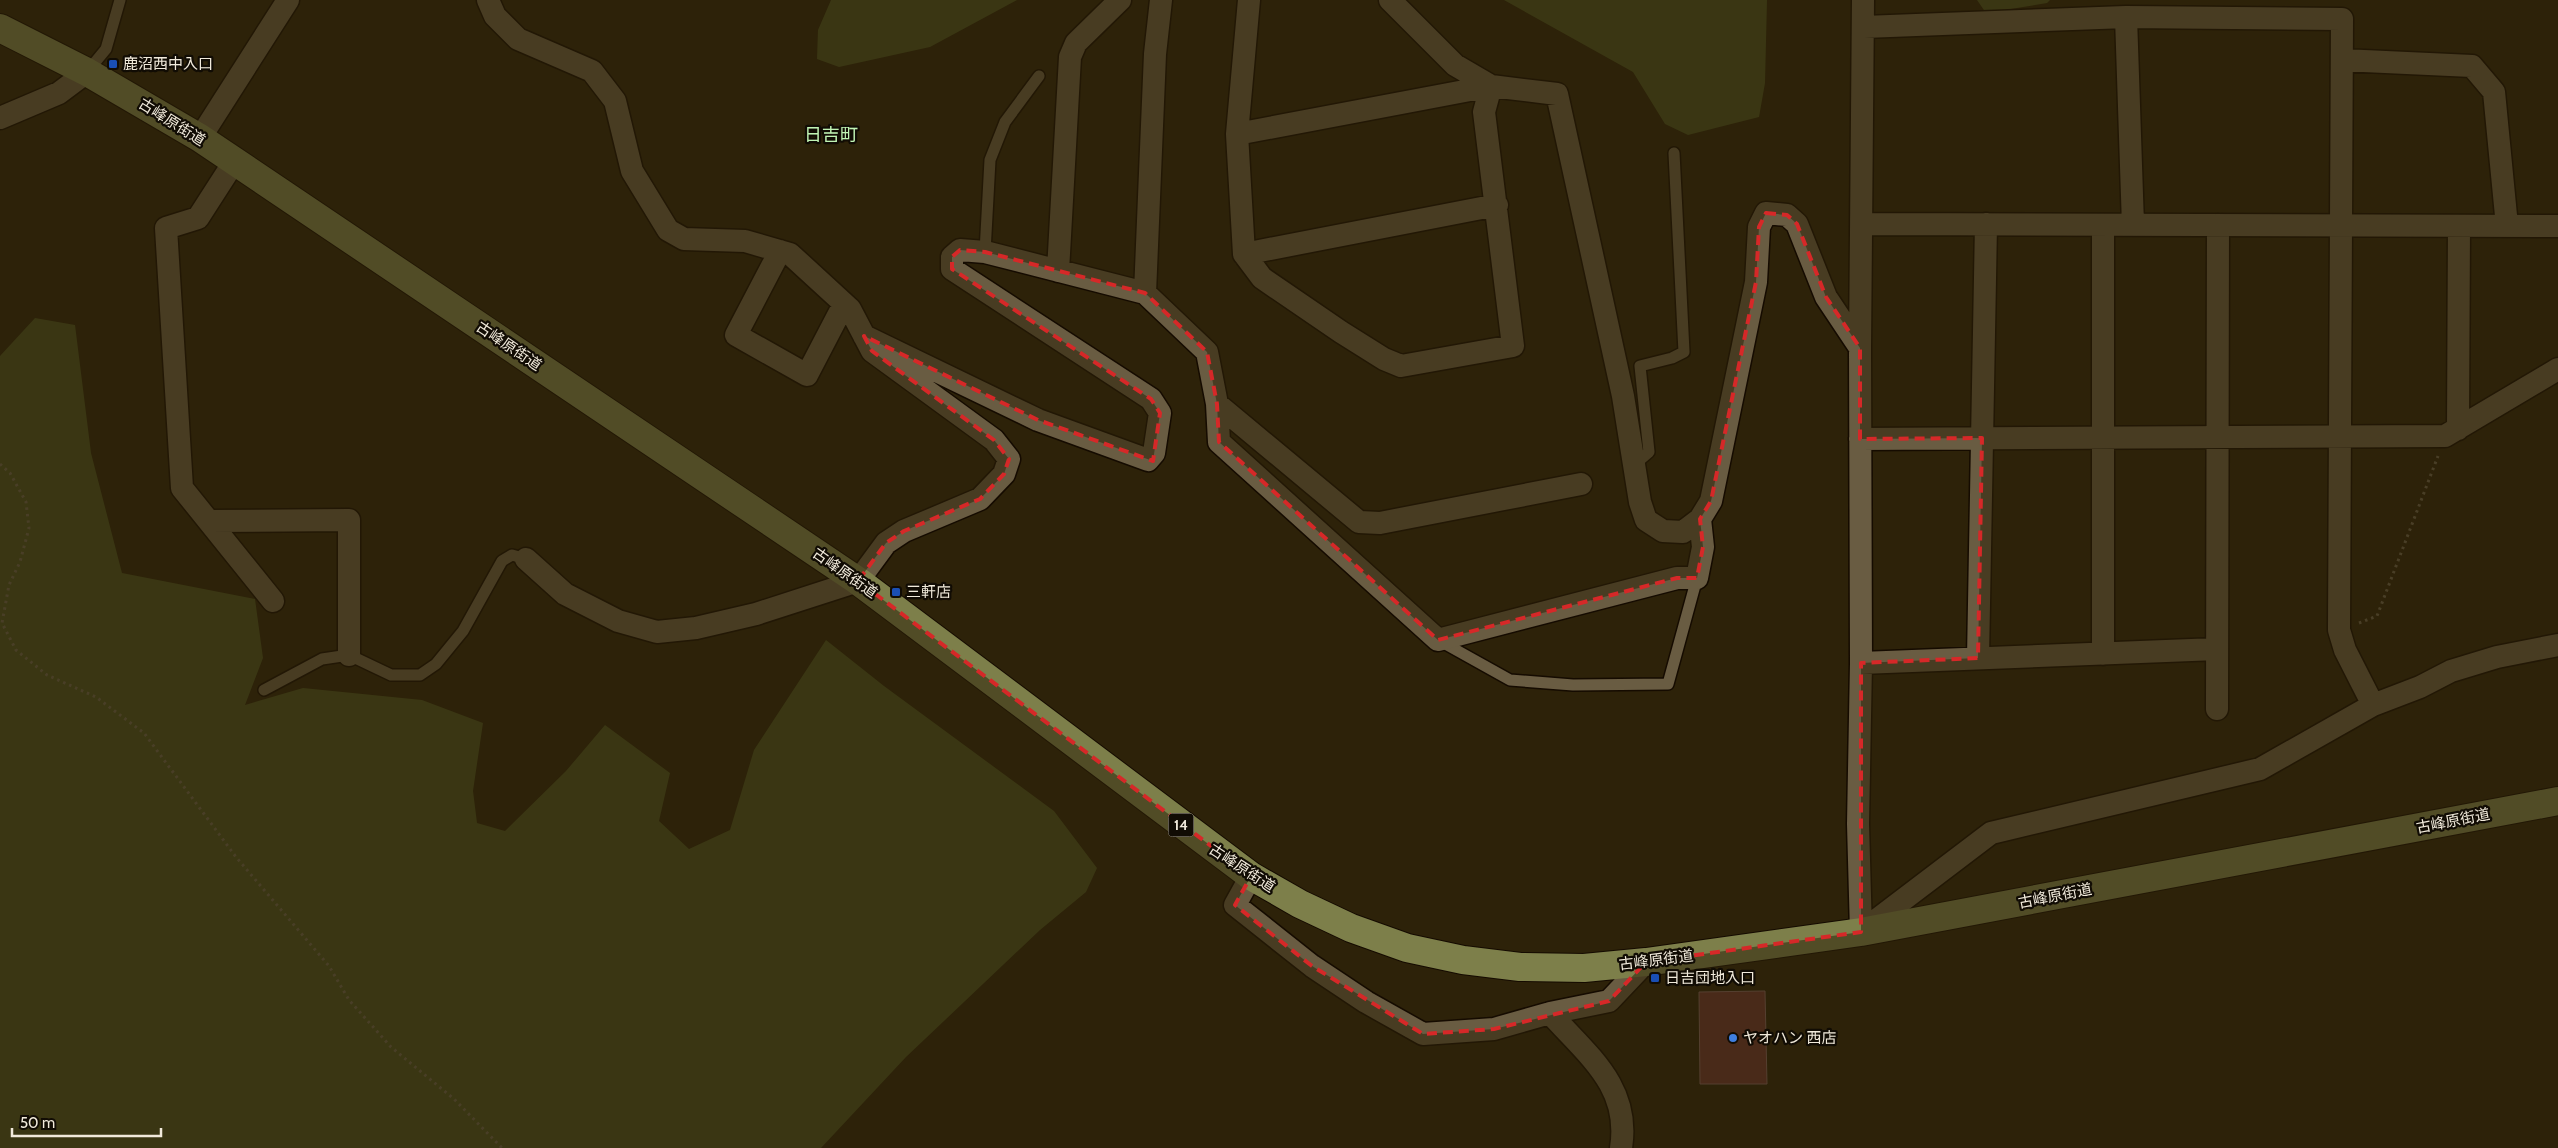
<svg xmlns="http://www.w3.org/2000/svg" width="2558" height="1148" font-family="Cabin,'Noto Sans JP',sans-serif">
<rect width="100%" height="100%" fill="#2d2209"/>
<path fill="#494f20" d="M831,0H1017L930,47L839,67L817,59L818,30Z
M1504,0H1767L1765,83L1759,117L1688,135L1665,124L1633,72Z
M1977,0H2050L2047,3L1986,13Z
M35,318L75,325L91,453L122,573L255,599L263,658L245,705L303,688L422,700L483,723L473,791L477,823L505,831L566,771L605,725L670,773L659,821L689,849L730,830L754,750L826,640L884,686L1054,811L1097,868L1086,892L1040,930L906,1057L821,1148H0V356Z"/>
<path fill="#6c332d" stroke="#83635f" d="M1765,991L1767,1084H1700L1699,992Z"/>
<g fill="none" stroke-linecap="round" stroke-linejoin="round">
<defs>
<path id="lane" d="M87,72L106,49L120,0
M985,252L990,160L1005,122L1039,76
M1635,464L1649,452L1640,366L1672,358L1684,352L1674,153
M1440,641L1510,680L1573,685L1668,684L1697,578
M264,690L322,659L349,655L391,675H420L436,664L463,631L502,561L512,555L526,559"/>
<path id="street" d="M488,0L495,16L518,39L592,71L615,101L632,171L668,230L684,239L745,241L790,254L850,309L872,351L994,440L1009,459L1004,474L980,499L904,531L886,543L858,581L756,614L696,628L657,632L618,621L565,594L526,559
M1249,0L1237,134L1244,254L1262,278L1341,332L1384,359L1401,366L1513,346L1484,112L1491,86
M1390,0L1455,65L1491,86
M2126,17L2133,225
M1864,27L2126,17L2342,19L2339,630L2345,650L2373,705
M2342,60L2472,66L2494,92L2507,226
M0,118L59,93L87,72
M1237,134L1491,86L1557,94L1623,396L1640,502L1646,520L1663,531L1683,532L1700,519L1711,501L1756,282L1759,227L1766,213L1787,215L1797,224L1826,297L1860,348
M200,138L288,0
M234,162L198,218L166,228L182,488L273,601
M1862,224L2558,226
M2103,225V654
M780,251L736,335L807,375L844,304
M1244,254L1497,205
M1058,271L1070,57L1076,43L1120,0
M1145,293L1155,54L1161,0
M864,336L1038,420L1148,460L1154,453L1160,413L1151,399L952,269V257L960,250L985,252L1145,293L1207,352L1217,404L1219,442L1438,640L1677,578H1697L1703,547L1700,519
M1217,404L1359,522L1380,523L1581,484
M2458,429L2459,226
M1860,439L2445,436L2558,369
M209,521L349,520V655
M1978,658L1986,224
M1861,663L2217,649
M2217,709L2218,225
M1251,876L1235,905L1312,966L1366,1002L1423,1034L1494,1029L1550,1013L1609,1001L1646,962
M1862,931L1991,833L2260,769L2373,705L2420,687L2451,671L2497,657L2558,645
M1861,932L1858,824L1861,663L1860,348L1863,0
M1550,1013C1587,1055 1631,1086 1621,1148"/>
<path id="primary" d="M0,28L87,72L200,138L858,581L1251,876L1300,904L1351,928L1407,948L1463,960L1520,967L1584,968L1646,962L1861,932L2558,801"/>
</defs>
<use href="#lane" stroke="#150b00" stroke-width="14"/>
<use href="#street" stroke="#150b00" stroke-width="25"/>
<use href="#primary" stroke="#150b00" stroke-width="30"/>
<path stroke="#6b614b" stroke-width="3" stroke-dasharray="2.5 4" stroke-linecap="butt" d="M0,464L10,473L26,502L29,528L20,562L9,585L2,623L16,650L47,675L96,697L144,733L236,857L329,966L349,1000L391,1047L454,1099L502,1148
M2359,623L2377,616L2438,456"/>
<use href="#lane" stroke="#695c42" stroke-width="11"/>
<use href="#street" stroke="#695c42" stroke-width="22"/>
<use href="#primary" stroke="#7d7f4a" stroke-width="28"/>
</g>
<path d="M0 0H2558V1148H0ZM1766,213L1787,215L1797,224L1826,297L1860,348V439L1982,438L1978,658L1861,663V932L1646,962L1609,1001L1494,1029L1423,1034L1312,966L1235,905L1251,876L858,581L886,543L904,531L980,499L1004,474L1009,459L994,440L872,351L864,336L1038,420L1153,461L1160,413L1151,399L952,269V257L960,250L985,252L1145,293L1207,352L1217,404L1219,442L1438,640L1677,578H1697L1703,547L1700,519L1711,501L1756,282L1759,227Z" fill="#2d2209" fill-opacity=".55" fill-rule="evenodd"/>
<path fill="none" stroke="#d62828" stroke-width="4" stroke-dasharray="10 6" stroke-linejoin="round" d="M1766,213L1787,215L1797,224L1826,297L1860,348V439L1982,438L1978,658L1861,663V932L1646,962L1609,1001L1494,1029L1423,1034L1312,966L1235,905L1251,876L858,581L886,543L904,531L980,499L1004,474L1009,459L994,440L872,351L864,336L1038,420L1153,461L1160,413L1151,399L952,269V257L960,250L985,252L1145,293L1207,352L1217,404L1219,442L1438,640L1677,578H1697L1703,547L1700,519L1711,501L1756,282L1759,227Z"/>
<g fill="#1a4fb4" stroke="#110c04" stroke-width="2">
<rect x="108" y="59" width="10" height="10" rx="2.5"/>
<rect x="891" y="587" width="10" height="10" rx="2.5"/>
<rect x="1650" y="973" width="10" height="10" rx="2.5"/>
</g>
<circle fill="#3f7fe0" stroke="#110c04" stroke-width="2" cx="1733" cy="1038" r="5"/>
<g text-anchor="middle" stroke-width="4.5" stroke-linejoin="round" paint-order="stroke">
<rect fill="#110c04" stroke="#aea79a" stroke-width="1" x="1168.5" y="813.5" width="25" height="23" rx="4"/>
<g font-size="14" font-weight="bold" fill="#f1eadb">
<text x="1181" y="830">14</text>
</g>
<g font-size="15" fill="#f1eadb" stroke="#110c04" text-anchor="start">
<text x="123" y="69">鹿沼西中入口</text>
<text x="906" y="597">三軒店</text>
<text x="1665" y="983">日吉団地入口</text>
<text x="1743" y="1043">ヤオハン 西店</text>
</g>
<g font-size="15" fill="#f1eadb" stroke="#110c04">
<text transform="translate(172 122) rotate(32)" y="5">古峰原街道</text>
<text transform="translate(509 346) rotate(34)" y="5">古峰原街道</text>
<text transform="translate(845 573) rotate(35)" y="5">古峰原街道</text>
<text transform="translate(2453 821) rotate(-11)" y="5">古峰原街道</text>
<text transform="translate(1242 868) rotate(33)" y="5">古峰原街道</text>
<text transform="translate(2055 896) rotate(-11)" y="5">古峰原街道</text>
<text transform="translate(1656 960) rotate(-7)" y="5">古峰原街道</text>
</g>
<g font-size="18" fill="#c1f4b4" stroke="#110c04">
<text x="831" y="141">日吉町</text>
</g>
</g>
<path d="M12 1128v8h149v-8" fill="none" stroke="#f1eadb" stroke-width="2.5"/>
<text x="20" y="1128" font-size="15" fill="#f1eadb" stroke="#110c04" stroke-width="4" paint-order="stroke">50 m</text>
</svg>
